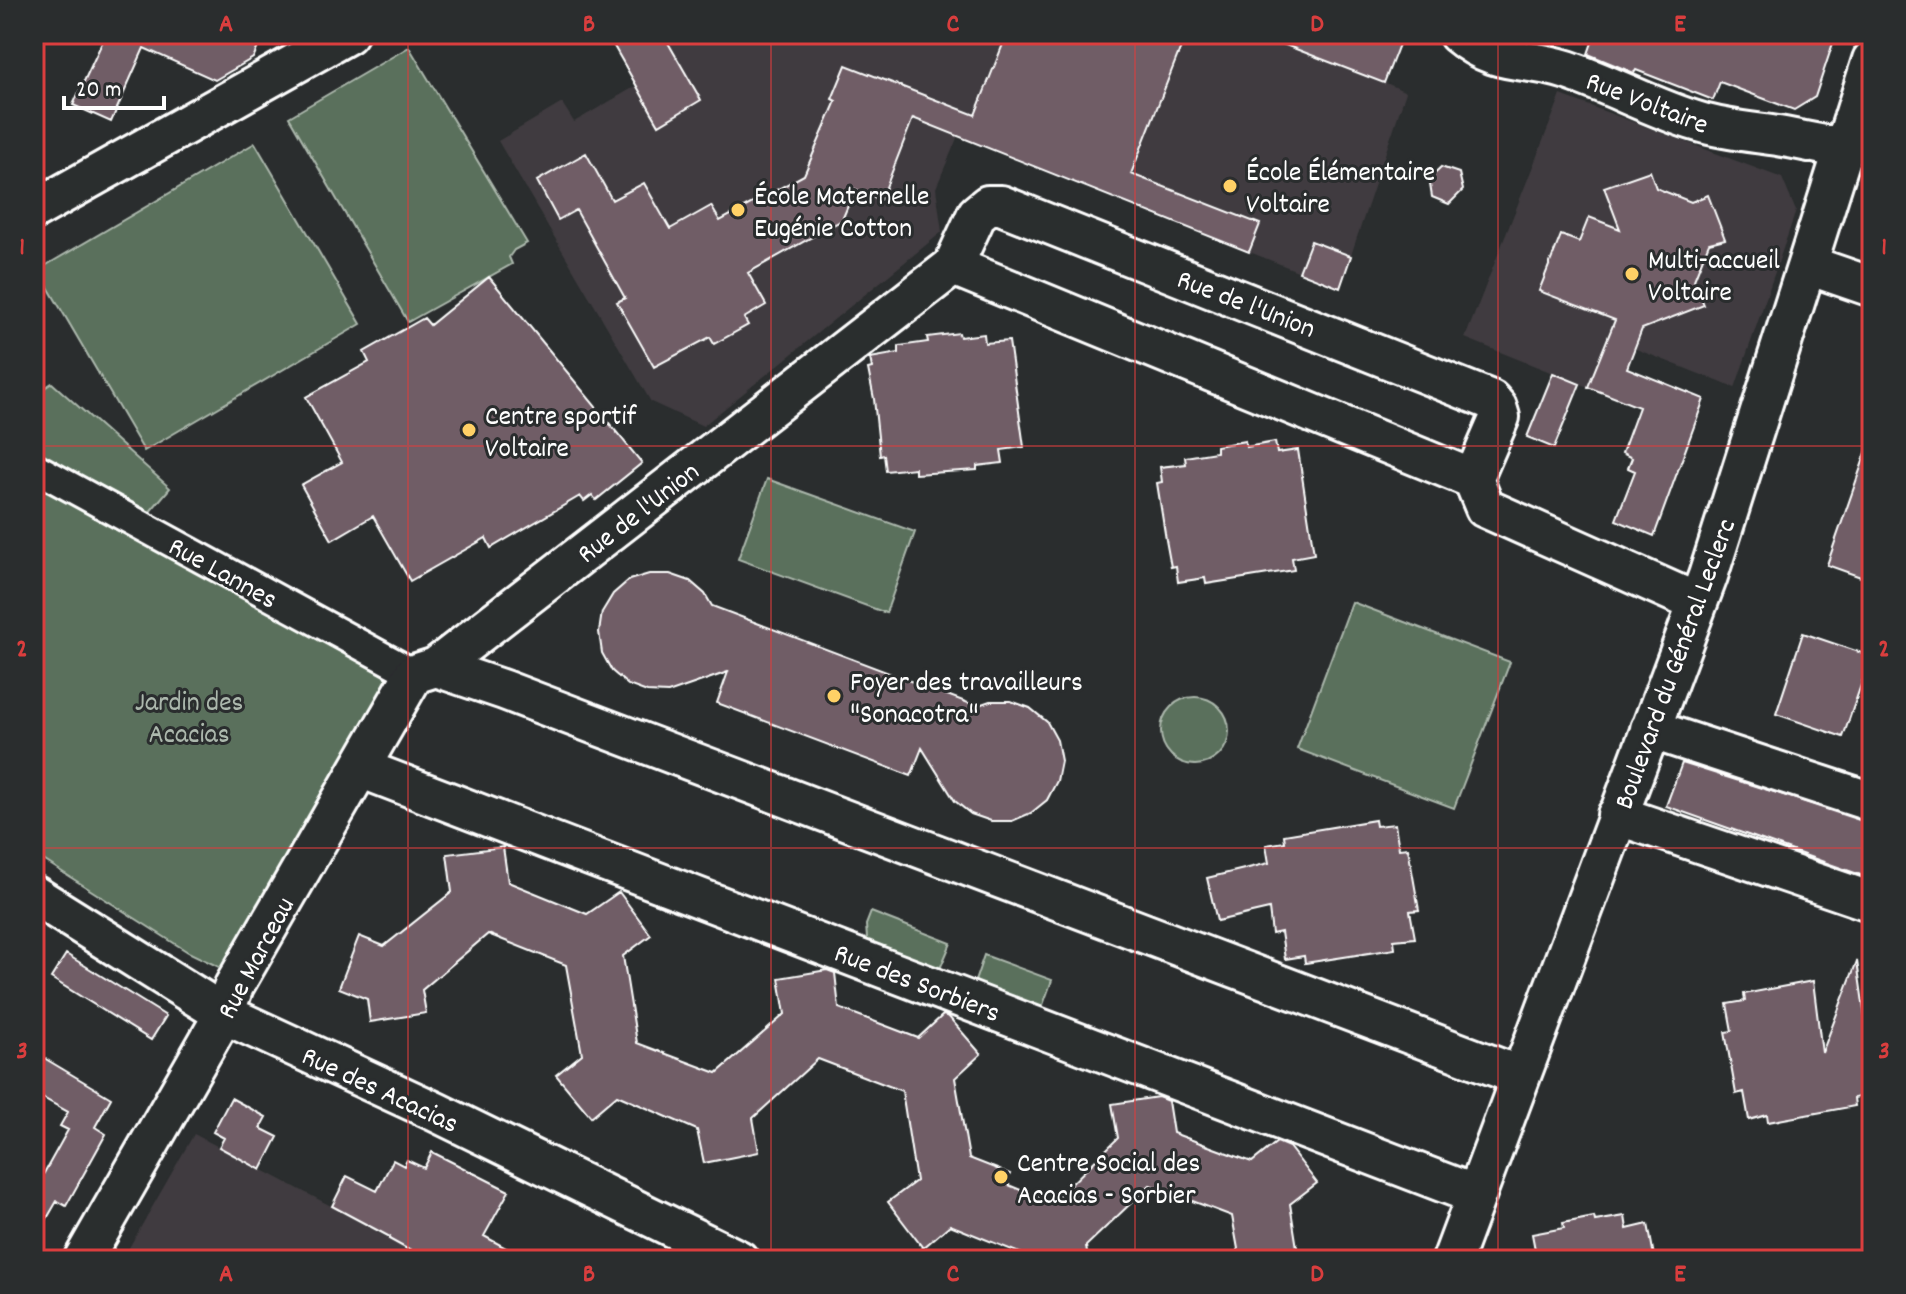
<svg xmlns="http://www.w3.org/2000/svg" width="1906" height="1294" font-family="Dekko,sans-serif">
<rect width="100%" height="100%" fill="#2a2d2e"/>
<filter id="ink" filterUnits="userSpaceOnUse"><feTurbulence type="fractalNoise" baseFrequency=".0125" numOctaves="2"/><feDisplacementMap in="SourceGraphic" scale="16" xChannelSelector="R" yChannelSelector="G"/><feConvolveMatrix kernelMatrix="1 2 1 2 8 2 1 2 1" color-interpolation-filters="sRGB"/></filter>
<g filter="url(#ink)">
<path fill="#3f3b3f" d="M607,34H775L790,40L793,34H1400L1384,82L1406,92L1340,288L958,136L936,188L942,232L703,426L651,402L498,141L562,103L574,122L636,86Z
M1561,95L1782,178L1796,211L1735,388L1608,338L1588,387L1465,338Z
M194,1134L350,1216L427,1260H122Z"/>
<path fill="#5a705b" stroke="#acb8ad" stroke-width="2" d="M409,47L527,243L514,250L509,257L512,264L408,322L289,117Z
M255,143L361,324L144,451L38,270Z
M52,383L170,488L148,514L404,656L223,969L188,952L34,854V395Z
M767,479L915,532L886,613L738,559Z
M1352,602L1510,662L1454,808L1297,749Z
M1161 731a34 34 0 1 1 68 0a34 34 0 1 1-68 0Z
M871,912L951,943L936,978L868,952L866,925Z
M984,955L1052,980L1039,1016L972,990Z"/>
<path fill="#6f5d66" stroke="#fff" stroke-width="2" d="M106,34L126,41L110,34H264L253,58L215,80L144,48L111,122L73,105Z
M607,34H663L701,100L659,125Z
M1007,34H1186L1131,174L1260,224L1249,252L913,118L881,200L855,189L842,220L748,273L766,305L744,318L748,325L714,344L710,337L654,367L617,302L625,298L576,210L558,220L537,181L586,153L612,200L644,183L670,229L711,206L720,221L804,175L836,101L832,99L846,65L975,115Z
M1263,34H1403L1384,83L1262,36Z
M1595,34H1836L1815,97L1794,110L1720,82L1713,100L1636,70L1634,73L1588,54Z
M1441,167L1459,173L1463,190L1449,204L1432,197L1429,178Z
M1650,171L1656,188L1691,202L1708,195L1725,239L1709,243L1694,280L1704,305L1642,329L1627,368L1704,399L1654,536L1616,520L1635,471L1628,468L1632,458L1622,453L1639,407L1588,387L1615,320L1539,291L1561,235L1579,242L1589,217L1620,229L1604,187Z
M1311,241L1351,256L1340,288L1299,272Z
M489,277L642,463L596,500L592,495L584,501L580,496L491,548L486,538L410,581L373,516L332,540L301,485L342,462L306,397L369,362L364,352L424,318L430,325Z
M959,333L960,337L984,334L985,343L1009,341L1024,447L1001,450L1003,463L977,466V470L915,474V468L886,471L884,455L880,456L874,399L868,369L872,368L870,358L899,353V346L928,342L927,337Z
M1553,373L1580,384L1554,448L1527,437Z
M1245,441L1246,447L1275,442L1277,453L1298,450L1314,554L1292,558L1294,570L1206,584L1205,578L1178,582L1176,566L1171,567L1166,540L1157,483L1162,482L1160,467L1186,464L1185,457L1216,452V446Z
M1868,447H1872V581L1827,565Z
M649,574H670L690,581L705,594L712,606L976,706L990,701H1011L1030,708L1047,722L1057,740L1061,761L1057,781L1047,800L1031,813L1012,821H991L971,814L955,801L922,748L911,776L717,703L728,672L668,693L647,692L628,685L612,671L602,653L599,632L602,612L613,594L629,580Z
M1803,633L1871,656L1843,737L1776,714Z
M1682,763L1872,823V879L1666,806Z
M1375,820L1376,826L1395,824L1399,849L1408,848L1419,910L1410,911L1415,938L1394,940L1395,949L1305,963L1304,956L1285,959L1281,932L1272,934L1269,909L1217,921L1207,878L1269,863L1266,845L1285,842L1284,835Z
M503,847L508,882L587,914L619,892L651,935L623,956L637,1043L717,1073L785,1014L779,978L827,970L835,973L839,1008L918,1038L943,1015L949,1017L981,1054L955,1078L969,1158L1010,1174L1006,1184L1052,1203L1118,1138L1112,1104L1158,1097L1168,1101L1173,1133L1252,1162L1277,1142L1289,1147L1317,1183L1290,1204L1299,1260H1240L1232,1216L1150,1185L1086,1246L1088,1260H1037L950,1225L923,1248L888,1202L916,1181L902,1091L818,1059L753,1118L759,1152L704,1163L697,1130L617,1095L591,1117L556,1075L582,1054L566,965L488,934L422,990L426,1013L370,1022L367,999L339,988L359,936L384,946L452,892L447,854Z
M66,954L166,1016L151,1040L51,978Z
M1857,961L1872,1067L1865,1068L1870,1095L1854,1098L1855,1106L1768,1122L1767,1115L1749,1120L1744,1092L1736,1094L1725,1032L1732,1031L1727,1004L1745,1001L1744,994L1813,981L1822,1053Z
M34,1052L111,1098L95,1127L106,1134L66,1206L57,1201L34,1241V1191L68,1130L60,1126L68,1112L34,1093Z
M231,1098L266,1117L260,1128L278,1137L261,1170L219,1147L224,1138L213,1132Z
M432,1152L509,1191L484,1236L528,1260H427L389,1239L390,1237L332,1206L347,1176L377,1191L393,1160L404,1166L407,1160L424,1168Z
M1625,1216L1627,1229L1648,1224L1654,1256L1640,1260H1537L1532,1234L1564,1228L1563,1223L1594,1217L1595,1221Z"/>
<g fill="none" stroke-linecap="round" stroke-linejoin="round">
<defs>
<path id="pedestrian" d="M34,467L414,674"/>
<path id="minor" d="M1458,34C1497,67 1525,56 1567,70C1612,85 1654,109 1699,122C1725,130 1751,132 1778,136C1801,140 1823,145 1845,149
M34,210L348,34
M1808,265L1872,287
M953,266L1473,479L1485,508L1698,603
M436,667L504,690L1520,1076
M1650,729L1872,802
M360,768L1476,1195
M1617,815L1872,902
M34,895L224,1014L436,1112L739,1260
M83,1260L224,1014L234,986L414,674L436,667L953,266L977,214L988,205H1001L1491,400L1497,407L1500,417L1473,479
M1452,1260L1708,576L1872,60"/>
</defs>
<use href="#pedestrian" stroke="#fff" stroke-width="34"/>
<use href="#minor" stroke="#fff" stroke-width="44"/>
<use href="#pedestrian" stroke="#2a2d2e" stroke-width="28"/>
<use href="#minor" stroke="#2a2d2e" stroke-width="38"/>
</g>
</g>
<path fill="none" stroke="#da3e3e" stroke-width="2" stroke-opacity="0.55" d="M408,34V1260M771,34V1260M1135,34V1260M1498,34V1260M34,446H1872M34,848H1872"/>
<g fill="#ffd166" stroke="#2a2d2e" stroke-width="3">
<circle cx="1230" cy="186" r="8"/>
<circle cx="738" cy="210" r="8"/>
<circle cx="1632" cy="274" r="8"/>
<circle cx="469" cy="430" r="8"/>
<circle cx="834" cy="696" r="8"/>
<circle cx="1001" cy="1177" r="8"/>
</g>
<g text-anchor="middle" stroke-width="6" stroke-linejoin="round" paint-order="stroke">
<g font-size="28" fill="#fff" stroke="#2a2d2e">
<text transform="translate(1648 101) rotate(21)" y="10">Rue Voltaire</text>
<text transform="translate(1247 302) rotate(21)" y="10">Rue de l'Union</text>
<text transform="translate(637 511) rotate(-38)" y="10">Rue de l'Union</text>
<text transform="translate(224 571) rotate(29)" y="10">Rue Lannes</text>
<text transform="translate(1673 663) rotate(-70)" y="10">Boulevard du Général Leclerc</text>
<text transform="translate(254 957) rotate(-62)" y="10">Rue Marceau</text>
<text transform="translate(918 981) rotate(21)" y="10">Rue des Sorbiers</text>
<text transform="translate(381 1088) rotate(25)" y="10">Rue des Acacias</text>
</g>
<g font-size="28" fill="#fff" stroke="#2a2d2e" text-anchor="start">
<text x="1246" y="180">École Élémentaire<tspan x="1246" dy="32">Voltaire</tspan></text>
<text x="754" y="204">École Maternelle<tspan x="754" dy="32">Eugénie Cotton</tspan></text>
<text x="1648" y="268">Multi-accueil<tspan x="1648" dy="32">Voltaire</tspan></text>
<text x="485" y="424">Centre sportif<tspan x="485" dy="32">Voltaire</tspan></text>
<text x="850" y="690">Foyer des travailleurs<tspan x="850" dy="32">"Sonacotra"</tspan></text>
<text x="1017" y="1171">Centre Social des<tspan x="1017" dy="32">Acacias - Sorbier</tspan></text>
</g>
<g font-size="28" fill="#acb8ad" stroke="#2a2d2e">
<text x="189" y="710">Jardin des<tspan x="189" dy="32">Acacias</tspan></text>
</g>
</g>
<rect width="1906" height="1294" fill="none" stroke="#2a2d2e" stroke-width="88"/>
<path d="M64 96v12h100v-12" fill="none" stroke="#ffffff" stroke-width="4"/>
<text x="76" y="96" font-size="24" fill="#ffffff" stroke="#2a2d2e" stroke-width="6" paint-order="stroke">20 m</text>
<rect x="44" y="44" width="1818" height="1206" fill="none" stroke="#da3e3e" stroke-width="3"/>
<g font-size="26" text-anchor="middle" font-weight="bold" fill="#da3e3e">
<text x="226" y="31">A</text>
<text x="589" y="31">B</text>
<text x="953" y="31">C</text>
<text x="1317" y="31">D</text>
<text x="1680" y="31">E</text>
<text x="22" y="254">1</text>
<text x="1884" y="254">1</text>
<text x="22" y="656">2</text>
<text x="1884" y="656">2</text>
<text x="22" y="1058">3</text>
<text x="1884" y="1058">3</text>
<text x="226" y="1281">A</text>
<text x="589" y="1281">B</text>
<text x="953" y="1281">C</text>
<text x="1317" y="1281">D</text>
<text x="1680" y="1281">E</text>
</g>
</svg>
